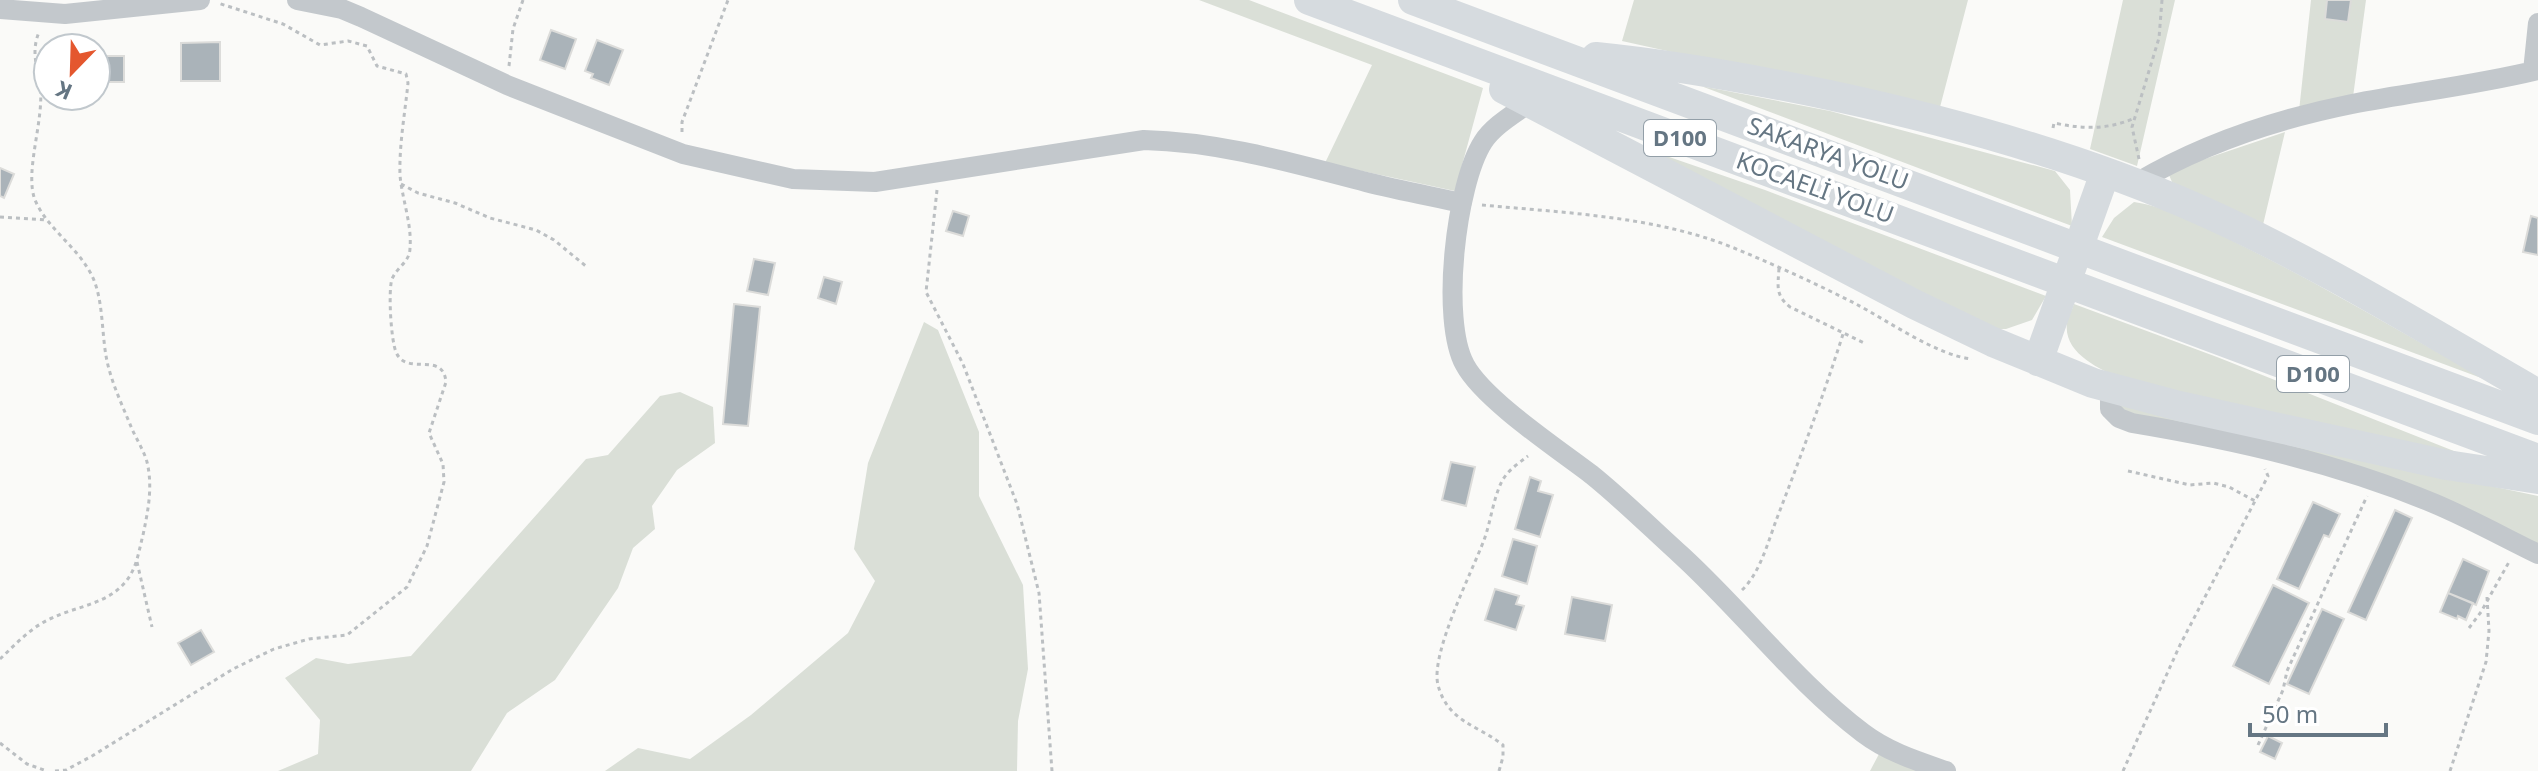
<svg xmlns="http://www.w3.org/2000/svg" width="2538" height="771" font-family="'Noto Sans',sans-serif">
<rect width="100%" height="100%" fill="#fafaf8"/>
<path fill="#dadfd7" d="M1199,0H1249L1483,88L1455,191L1325,163L1372,65Z
M1634,0H1968L1939,111L1622,41Z
M2123,0H2175L2137,166L2090,149Z
M2311,0H2366L2353,97L2299,111Z
M1701,86L1830,111L2055,171L2070,190L2072,226Z
M1585,128L1765,190L2046,296L2032,320L2006,329H1985Z
M2285,132L2262,229L2172,182L2169,175L2178,168Z
M2134,202C2172,208 2207,228 2241,245C2326,287 2408,337 2492,382L2102,237L2114,218Z
M2074,304L2217,357L2464,455L2122,379C2099,369 2063,353 2067,323C2068,317 2072,310 2074,304Z
M924,322L938,330L979,432V496L1023,585L1028,669L1018,721L1017,771H605L638,748L690,759L751,715L848,633L875,581L854,549L868,463Z
M680,392L713,407L715,443L677,470L652,506L655,529L633,548L618,588L555,680L507,713L471,771H278L318,754L320,720L285,678L316,658L348,664L411,656L586,459L608,455L660,396Z
M2126,404L2312,448L2538,496V554L2433,503L2110,409Z
M1879,754L1919,771H1870Z"/>
<path fill="#aab3b9" stroke="#dcdcda" stroke-width="2" d="M2327,0H2351L2348,22L2325,19Z
M551,30L576,39L565,69L540,60Z
M597,40L623,50L609,85L591,78L593,74L585,71Z
M220,42V81H181V43Z
M96,56H124V82H96Z
M0,168L14,174L4,198L0,196Z
M953,211L969,216L963,236L946,231Z
M2531,216L2538,218V255L2523,252Z
M754,259L775,263L768,295L747,291Z
M824,277L842,282L836,304L818,298Z
M734,304L760,307L748,426L723,424Z
M1451,462L1475,467L1466,506L1442,500Z
M1530,477L1541,481L1538,491L1553,495L1540,537L1515,529Z
M2313,502L2340,514L2329,537L2324,535L2299,589L2277,579Z
M2395,510L2412,518L2366,620L2348,612Z
M1513,539L1537,546L1527,584L1502,576Z
M2463,559L2489,571L2476,605L2448,593Z
M2273,585L2309,603L2269,684L2233,666Z
M1495,589L1519,596L1516,604L1524,606L1516,630L1485,620Z
M2448,593L2473,603L2466,620L2458,616L2457,619L2440,612Z
M1572,597L1612,605L1605,641L1565,634Z
M2322,609L2344,619L2309,694L2287,684Z
M201,630L214,652L191,665L178,643Z
M2268,736L2282,743L2275,759L2260,752Z"/>
<g fill="none" stroke-linecap="round" stroke-linejoin="round">
<path stroke="#bbbfc2" stroke-width="3" stroke-dasharray="4 4" stroke-linecap="butt" d="M509,66L513,29L523,0
M2053,128L2054,123C2083,129 2107,130 2135,118
M682,132V122L728,0
M2139,159L2132,127L2159,38L2162,0
M401,184L418,193L455,203L490,218L536,230L554,240L587,267
M937,190L926,292L963,364L1017,504L1039,593L1052,771
M1482,205C1566,213 1655,216 1734,248C1775,265 1817,284 1856,304C1888,321 1938,356 1972,359
M0,217L47,220
M1779,268C1778,286 1775,295 1790,307L1864,343
M2128,471L2190,485L2213,483L2229,487L2255,501
M137,562L152,627
M1742,590C1760,573 1768,542 1777,518C1801,456 1824,394 1844,331
M2469,628L2481,612L2509,562
M0,659C16,644 31,627 52,618C77,606 109,604 127,580C137,567 139,550 143,535C148,511 153,487 147,462C144,451 137,440 132,429C123,407 112,384 107,361C101,333 104,296 90,272C75,245 47,228 35,200C24,171 45,119 40,85C37,65 31,52 39,32
M0,743L27,764L47,771
M2258,745L2283,690L2287,671L2367,496
M55,771L66,770L92,756L233,669L274,649L309,639L347,635L407,587L427,546L444,482L443,464L429,433L446,382C443,350 406,377 396,352C391,340 388,291 392,279C397,267 410,262 410,248C412,224 402,199 400,175C399,145 405,113 408,83L406,74L377,66L367,46L348,41L320,45L283,24L218,3
M1499,771L1503,757V745C1476,724 1448,722 1438,685C1430,654 1472,572 1484,540C1491,521 1493,499 1502,481C1508,470 1519,463 1528,456
M2123,771L2180,645L2268,476L2265,469
M2450,771L2486,662L2489,631L2487,597"/>
<path stroke="#c3c8cc" stroke-width="20" d="M297,0L342,9L361,17L507,85L683,154L793,179L875,182L1144,140C1221,142 1292,163 1366,182C1398,190 1430,196 1462,203
M0,9L65,14L200,0
M2533,71L2538,23
M1529,103C1514,114 1493,126 1483,142C1456,184 1440,320 1465,365C1484,400 1558,449 1592,475C1623,500 1652,529 1682,556C1744,613 1796,682 1863,733C1888,752 1917,761 1946,771
M2136,183C2202,144 2277,119 2352,104C2414,92 2477,85 2538,70
M2110,387V409L2119,418L2132,423C2234,440 2337,463 2433,503C2469,518 2503,537 2538,554"/>
<path stroke="#d6dbdf" stroke-width="30" d="M1309,0L2538,459
M1413,0L2538,420
M1596,57C1675,65 1752,79 1829,95C1955,122 2080,157 2198,209C2314,260 2428,331 2538,394
M1504,89L1914,304L1993,342L2093,383L2179,406L2447,465L2538,479
M2038,361L2105,173"/>
</g>
<g text-anchor="middle" stroke-width="8" stroke-linejoin="round" paint-order="stroke">
<g fill="#fff" stroke="#939fa8" stroke-width="2">
<rect x="1644" y="120" width="72" height="36" rx="6"/>
<rect x="2277" y="356" width="72" height="36" rx="6"/>
</g>
<g font-size="22" font-weight="bold" fill="#657683">
<text x="1680" y="146">D100</text>
<text x="2313" y="382">D100</text>
</g>
<g font-size="24" fill="#657683" stroke="#fff">
<text transform="translate(1828 154) rotate(20)" y="8">SAKARYA YOLU</text>
<text transform="translate(1815 188) rotate(20)" y="8">KOCAELİ YOLU</text>
</g>
</g>
<g transform="translate(72 72) rotate(203)"><circle r="38" fill="#ffffff" stroke="#c1c8cd" stroke-width="2"/>
<path d="M0-6L14 30L0 20L-14 30Z" fill="#e4572e"/>
<text y="-12" font-size="22" font-weight="bold" text-anchor="middle" fill="#657683">K</text>
</g>
<path d="M2250 723v12h136v-12" fill="none" stroke="#657683" stroke-width="4"/>
<text x="2262" y="723" font-size="24" fill="#657683" stroke="#ffffff" stroke-width="6" paint-order="stroke">50 m</text>
</svg>
